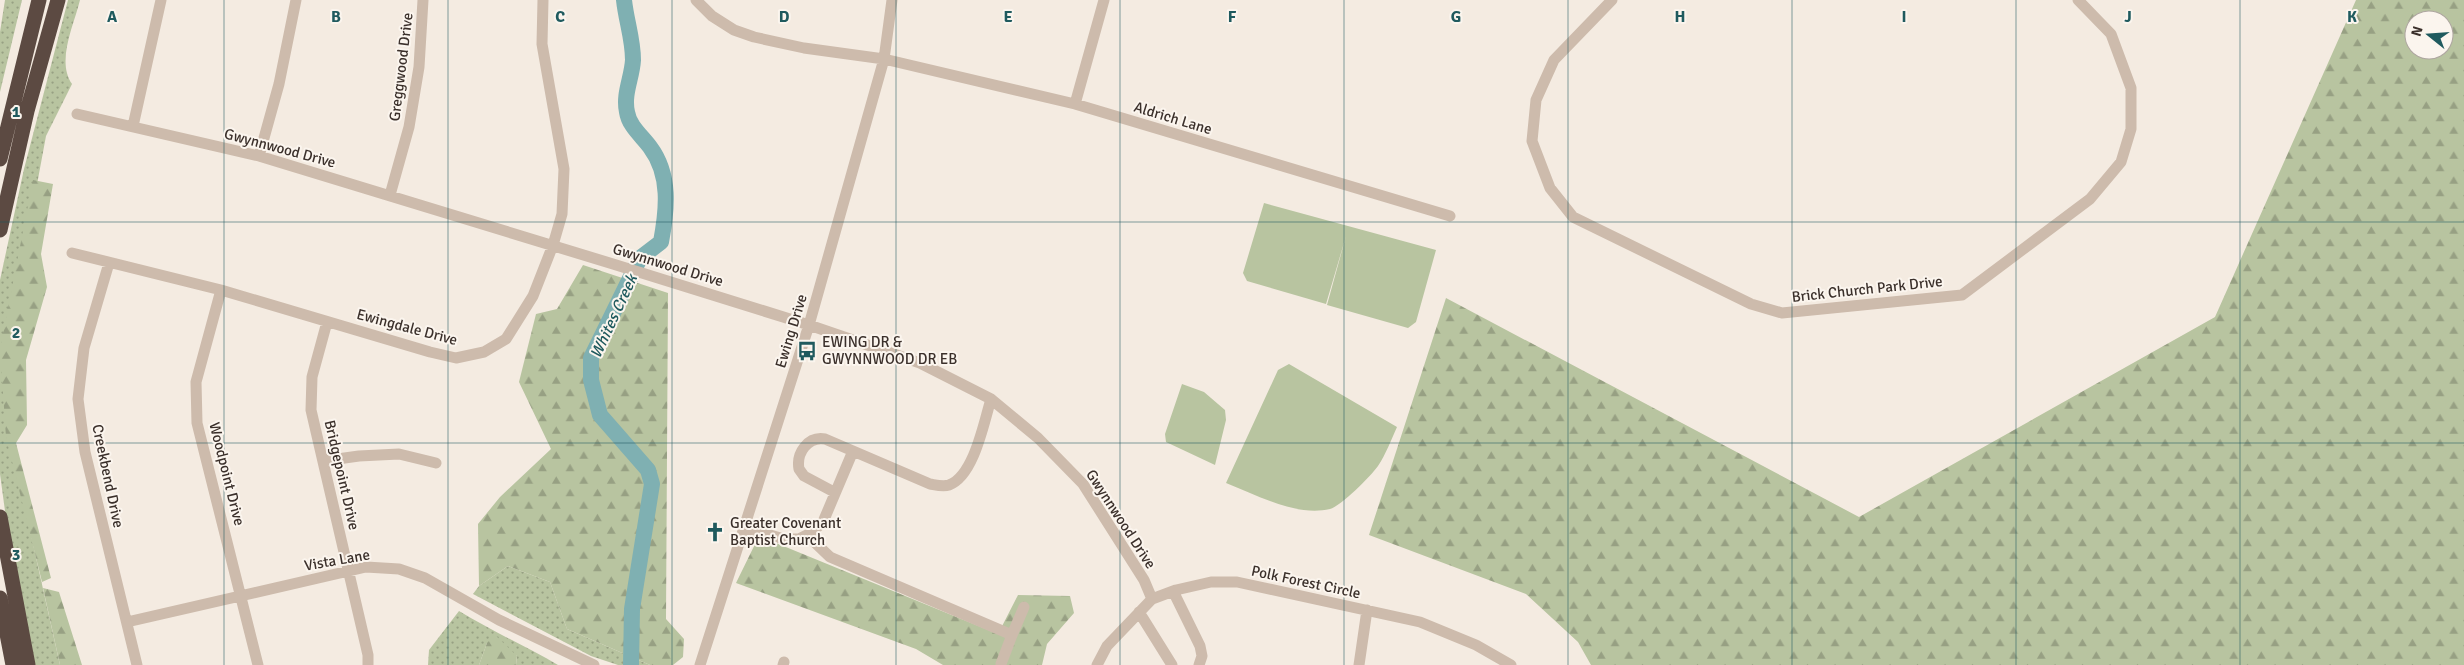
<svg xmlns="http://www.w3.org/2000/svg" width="2464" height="665" font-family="Signika,sans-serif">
<defs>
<pattern id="grass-dots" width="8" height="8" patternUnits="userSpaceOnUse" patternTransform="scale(1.25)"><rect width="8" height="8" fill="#b8c4a0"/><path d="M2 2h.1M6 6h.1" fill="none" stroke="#97a083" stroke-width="1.8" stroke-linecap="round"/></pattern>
<pattern id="forest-firs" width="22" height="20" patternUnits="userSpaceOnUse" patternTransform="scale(1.25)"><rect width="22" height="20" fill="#b8c4a0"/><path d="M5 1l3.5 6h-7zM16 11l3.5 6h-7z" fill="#97a083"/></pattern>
</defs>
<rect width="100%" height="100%" fill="#f4ebe1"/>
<path fill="url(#grass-dots)" d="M5,0H22L0,92V32Z
M68,0H80C74,25 56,61 72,84L46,136L30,222L12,450L60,665H34L8,533L0,474V280L24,169Z
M508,566L550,582L567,629L650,665H618L591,656L473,594L479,586Z
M459,611C492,631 525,646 558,665H516L517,656L487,643L479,665H428L429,650Z"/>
<path fill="url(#forest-firs)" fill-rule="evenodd" d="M2356,0H2464V665H1591L1578,642L1526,594L1369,535L1446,298L1859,517L2215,317ZM2414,20H2444V50H2414Z
M33,180L53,184L41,254L47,287L26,360L27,425L16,443L51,578L42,582L6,437L0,349Z
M583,265L668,293L666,619L684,639L683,657L673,665H650L567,629L550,582L508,566L479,586L478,524L500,497L551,449L519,382L536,314L557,309Z
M759,536L998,634L1018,595L1070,596L1074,613L1047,644L1042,665H943L916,649L736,583Z
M43,588L59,592L82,665H60Z
M495,635L517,656L516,665H479L487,643Z"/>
<path fill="#b8c4a0" d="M1264,203L1436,250L1416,322L1408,328L1327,305L1346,236L1326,304L1247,281L1243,273Z
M1289,364L1397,427C1391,440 1386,454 1378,466C1371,476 1341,506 1330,509C1296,517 1257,495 1226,483L1278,370Z
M1182,384L1204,392L1225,410L1226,420L1215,465L1166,442L1165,434Z"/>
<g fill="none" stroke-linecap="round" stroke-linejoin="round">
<path stroke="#7fb0b2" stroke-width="16" d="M624,0C626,20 633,39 633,60C632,78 623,94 627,112C629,126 642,136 650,147C671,175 667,210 661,242L640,258L591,358V380L600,415L648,470L652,484L632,609L631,665"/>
<path stroke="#cdbbac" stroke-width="11" d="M696,0L712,16L734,30L754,37L804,48L884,59L1075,104L1450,216
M1612,0L1554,60L1536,100L1532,141L1550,188L1573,217L1751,304L1782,313L1962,295L2090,199L2121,162L2131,129V88L2111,34L2078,0
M1075,104L1104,0
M77,114L259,156L613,264L809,325L920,363L991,399L1038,438L1083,484L1144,580L1152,599
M133,126L161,0
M259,156L279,84L296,0
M390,195L409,127L419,67L423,0
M72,253L221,290L430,352L456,358L484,352L506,339L533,296L553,245L562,214L564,169L542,44L543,0
M109,263L84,348L78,399L85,452L137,665
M221,290L196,382L197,423L258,665
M327,322L312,377L311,410L368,655V665
M323,461L359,456L399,454L436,463
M834,492L804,476L799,469C796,453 808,436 825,439L930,484C936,485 943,487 949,485C974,476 984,422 991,399
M745,528L784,539H799L811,533L823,522L853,451
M807,535L830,557L1012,635L1001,664
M1173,591L1200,646L1202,656L1199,665
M1139,612L1172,665
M127,622L366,567L399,569L425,578L499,620L594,665
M1012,635L1024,607
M700,665L809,325L884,59L892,0
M783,665L784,662
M1097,665L1107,646L1152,599L1176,590L1211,582H1237L1420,622L1476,645L1511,665
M1359,665L1367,610"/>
<path stroke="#5c4a42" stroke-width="15" d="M0,159L39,0
M0,230L27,111L58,0
M0,517L28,665
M0,598L13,665"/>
</g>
<path fill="none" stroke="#1f5a5e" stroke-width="1" stroke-opacity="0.55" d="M224,0V665M448,0V665M672,0V665M896,0V665M1120,0V665M1344,0V665M1568,0V665M1792,0V665M2016,0V665M2240,0V665M0,222H2464M0,443H2464"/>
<defs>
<symbol id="bus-bare" viewBox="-9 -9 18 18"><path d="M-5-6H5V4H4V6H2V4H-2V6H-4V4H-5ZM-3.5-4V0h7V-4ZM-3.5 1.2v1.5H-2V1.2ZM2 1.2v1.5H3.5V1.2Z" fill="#1f5a5e" stroke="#fbf5ee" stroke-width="2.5" paint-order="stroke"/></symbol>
<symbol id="church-bare" viewBox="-9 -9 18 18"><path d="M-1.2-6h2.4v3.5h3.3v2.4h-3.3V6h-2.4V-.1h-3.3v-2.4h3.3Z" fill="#1f5a5e" stroke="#fbf5ee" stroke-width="2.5" paint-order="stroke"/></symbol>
</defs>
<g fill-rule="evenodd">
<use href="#bus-bare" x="793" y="337" width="28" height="28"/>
<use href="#church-bare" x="701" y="518" width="28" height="28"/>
</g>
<g text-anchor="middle" stroke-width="4" stroke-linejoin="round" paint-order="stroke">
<g font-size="15" fill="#3b302b" stroke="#fbf5ee">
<text transform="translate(401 67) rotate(-83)" y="5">Greggwood Drive</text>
<text transform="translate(1173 118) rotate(17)" y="5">Aldrich Lane</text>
<text transform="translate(280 148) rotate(15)" y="5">Gwynnwood Drive</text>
<text transform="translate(668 265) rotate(17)" y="5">Gwynnwood Drive</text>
<text transform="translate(1867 289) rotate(-6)" y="5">Brick Church Park Drive</text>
<text transform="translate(407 327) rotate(15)" y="5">Ewingdale Drive</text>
<text transform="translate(791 331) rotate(-73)" y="5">Ewing Drive</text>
<text transform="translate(227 474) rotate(76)" y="5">Woodpoint Drive</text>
<text transform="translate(342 475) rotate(77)" y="5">Bridgepoint Drive</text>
<text transform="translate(108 476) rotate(78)" y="5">Creekbend Drive</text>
<text transform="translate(1121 519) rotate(57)" y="5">Gwynnwood Drive</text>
<text transform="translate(337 560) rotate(-10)" y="5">Vista Lane</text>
<text transform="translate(1306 582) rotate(12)" y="5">Polk Forest Circle</text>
</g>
<g font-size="15" fill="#3b302b" stroke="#fbf5ee" text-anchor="start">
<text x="822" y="347">EWING DR &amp;<tspan x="822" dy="17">GWYNNWOOD DR EB</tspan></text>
<text x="730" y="528">Greater Covenant<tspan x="730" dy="17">Baptist Church</tspan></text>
</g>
<g font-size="16" font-style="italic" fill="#1f5a5e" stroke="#fbf5ee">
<text transform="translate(613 316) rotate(-65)" y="6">Whites Creek</text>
</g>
</g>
<g font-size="16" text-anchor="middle" font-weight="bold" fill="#1f5a5e" stroke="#fbf5ee" stroke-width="4" stroke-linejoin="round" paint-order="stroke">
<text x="112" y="22">A</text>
<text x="336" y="22">B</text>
<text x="560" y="22">C</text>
<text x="784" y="22">D</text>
<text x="1008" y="22">E</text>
<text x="1232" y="22">F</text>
<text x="1456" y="22">G</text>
<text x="1680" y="22">H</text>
<text x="1904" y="22">I</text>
<text x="2128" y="22">J</text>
<text x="2352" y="22">K</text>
<text x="16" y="117">1</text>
<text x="16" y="338">2</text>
<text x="16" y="560">3</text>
</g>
<g transform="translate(2429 35) rotate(287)"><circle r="24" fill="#fbf5ee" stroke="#aea6a0"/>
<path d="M0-4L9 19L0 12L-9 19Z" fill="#1f5a5e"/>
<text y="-8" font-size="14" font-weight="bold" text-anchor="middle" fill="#3b302b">N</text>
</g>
</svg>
